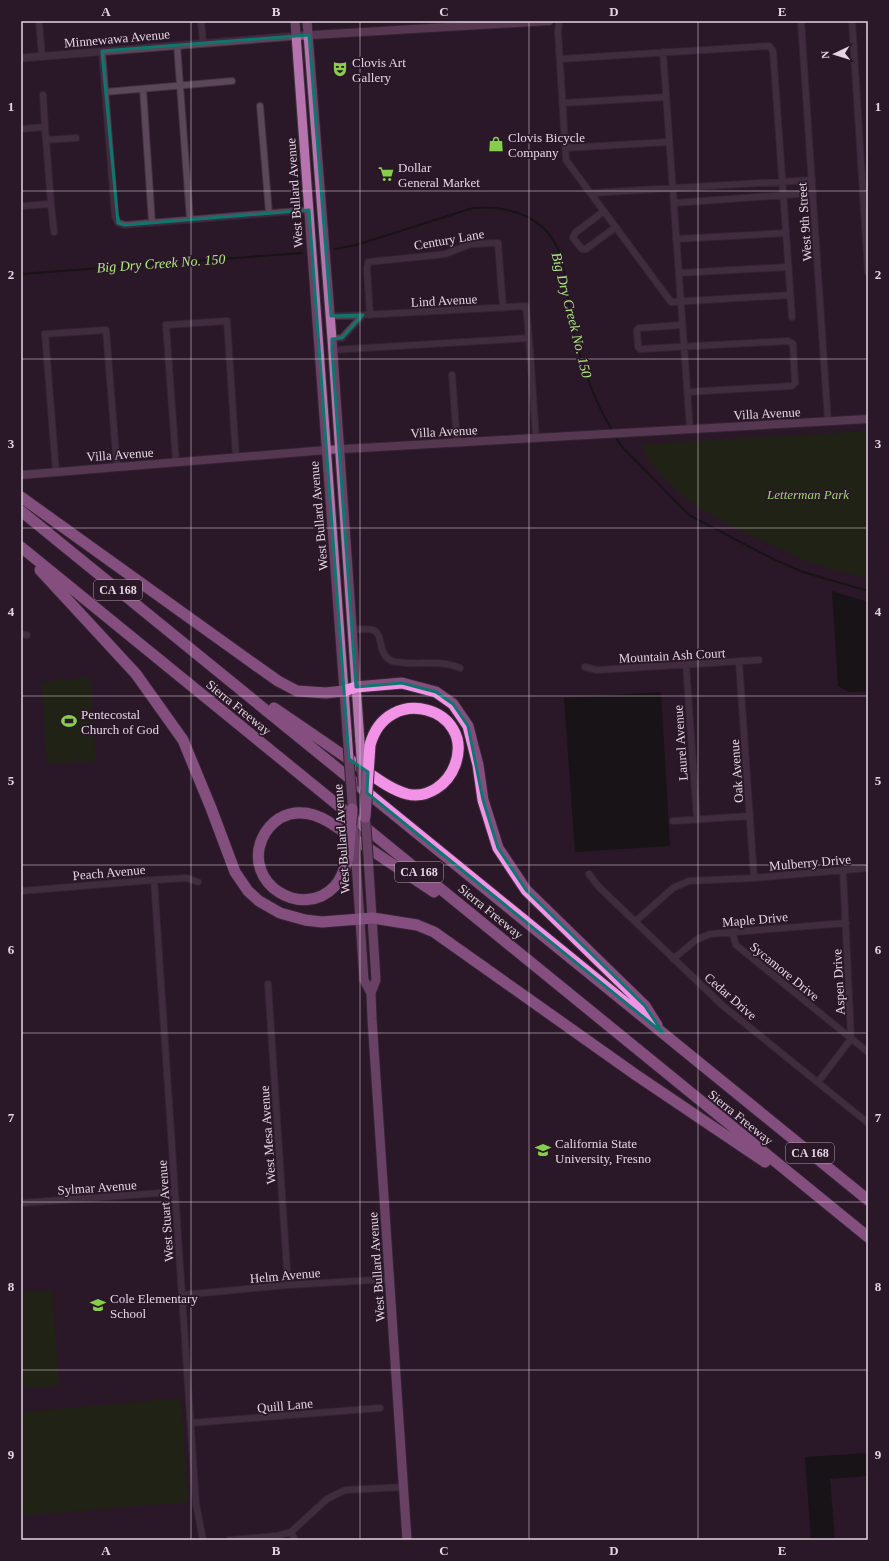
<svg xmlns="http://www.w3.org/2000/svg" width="889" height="1561" font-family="Georgia,serif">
<rect width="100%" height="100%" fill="#2a1728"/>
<path fill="#173000" d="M868,431V579C850,573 830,569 812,563C802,560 792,553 782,549C734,528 693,512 658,472C651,463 644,455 641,444Z
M90,677L96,761L47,764L41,682Z
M52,1290L59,1386L21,1388V1292Z
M181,1398L188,1502L21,1516V1412Z"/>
<path fill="#030e00" d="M832,591L868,602V691L849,692L838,686Z
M661,692L670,846L575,852L564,698Z
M868,1453V1476L830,1479L835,1540H811L805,1457Z"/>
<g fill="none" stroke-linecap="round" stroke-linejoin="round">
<path stroke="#030e00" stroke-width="2" d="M335,249L356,245L473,208C510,205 547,217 560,254C567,273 567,303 572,324C581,363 592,397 613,432
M21,274L302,253
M615,436L622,447L689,515L773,559L803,572L868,591"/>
<defs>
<path id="minor" d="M39,21L42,57
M201,21L203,42
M559,21L558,32L566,160L671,302L790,295
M801,21L828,422
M852,21L868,272
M177,45L190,220
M102,51L115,216L118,223L125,225L309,210
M663,52L690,430
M560,59L769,46L773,51L792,317
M143,89L152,223
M105,92L232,81
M43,95L45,127
M562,103L666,97
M260,106L269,213
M21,129L45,127L51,204L21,206
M46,140L76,138
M565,148L669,142
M591,193L812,180
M674,203L813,193
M51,204L54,232
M604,211L575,233L573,238L582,249H586L616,227
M676,239L786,233
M679,273L788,267
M363,315L526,306L529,338
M370,315L367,269L368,262L437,255L445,254L471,244L498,243L503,308
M331,316L363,315L342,338L332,339
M682,325L639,328L637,330L638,347L640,349L788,341L793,344L795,383L792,386L687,392
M332,350L529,338L536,438
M452,375L457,442
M176,462L166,325L227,321L236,457
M56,472L45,334L106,330L117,467
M353,630C359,630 367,628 373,630C385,635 376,654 392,661C415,667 436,658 460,668
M21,634L27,635
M739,662L754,878
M686,665L697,820
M585,667L597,670L759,660
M673,821L750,816
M589,874L598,886L722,1005L868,1123
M154,880L196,1504L203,1540
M21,891L154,880L187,878L198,882
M636,921L673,888L689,881L754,878L868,868
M732,932L736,945L868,1052
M673,959L696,940L710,934L846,923
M268,984L288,1285
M818,1082L851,1039L843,870
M21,1203L175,1192
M182,1295L288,1285L390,1279
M191,1423L380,1408
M291,1532L295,1540
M230,1540L276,1536L291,1532L327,1499L345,1490L404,1487"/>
<path id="tertiary" d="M21,58L296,36"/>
<path id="secondary" d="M296,36L549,21
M21,475L326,450L868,419"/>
<path id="primary" d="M295,21L347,732
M307,21L332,339L360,742
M356,862L364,980L371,993
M369,871L376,980L371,993L372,1019L407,1540"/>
<path id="motorway" d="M21,497L254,664L278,681L297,691L326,693L344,691L356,687L402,683L436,692L453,704L468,726L478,765L483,800L498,848L526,890L645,1006L657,1025
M21,511L868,1200
M21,547L868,1237
M40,570L136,674L183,740L211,808L235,872L248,891L259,901L280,913L305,920L322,922L373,918L417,925L434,932L636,1075L765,1162
M274,708C302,727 330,746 357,765C372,775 389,789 407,794C428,799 448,784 455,765C476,708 387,682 370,745
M348,858C345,868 342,878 335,886C302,921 243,883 262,839C266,830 272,823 280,818C297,809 314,813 329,822L434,892"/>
</defs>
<use href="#minor" stroke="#40313e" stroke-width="8"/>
<use href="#tertiary" stroke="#40313e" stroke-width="9"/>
<use href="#secondary" stroke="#40313e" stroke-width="10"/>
<use href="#primary" stroke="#40313e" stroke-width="11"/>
<use href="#motorway" stroke="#40313e" stroke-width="13"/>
<use href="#minor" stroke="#5c4659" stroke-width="6"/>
<use href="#tertiary" stroke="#5c4659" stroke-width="7"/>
<use href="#secondary" stroke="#895d84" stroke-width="8"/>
<use href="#primary" stroke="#b674af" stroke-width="9"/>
<use href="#motorway" stroke="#f293e8" stroke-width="11"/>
<defs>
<path id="primary-bridge" d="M347,732L353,815
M360,742L363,786
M365,811L369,871
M354,829L356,862"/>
<path id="motorway-bridge" d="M365,817L370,745
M348,858L352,809"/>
</defs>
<use href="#primary-bridge" stroke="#40313e" stroke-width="11" stroke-linecap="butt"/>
<use href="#motorway-bridge" stroke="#40313e" stroke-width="13" stroke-linecap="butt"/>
<use href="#primary-bridge" stroke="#b674af" stroke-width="9"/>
<use href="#motorway-bridge" stroke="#f293e8" stroke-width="11"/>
</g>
<path d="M0 0H889V1561H0ZM309,35L331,316L363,315L342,338L332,339V350L356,687L402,683L436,692L453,704L468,726L483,800L498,848L526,890L645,1006L663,1033L367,793L368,772L349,759L309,210L125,225L118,223L102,51Z" fill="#2a1728" fill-opacity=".55" fill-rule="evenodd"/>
<path fill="none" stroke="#0f766e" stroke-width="3" stroke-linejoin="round" d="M309,35L331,316L363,315L342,338L332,339V350L356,687L402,683L436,692L453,704L468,726L483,800L498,848L526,890L645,1006L663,1033L367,793L368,772L349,759L309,210L125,225L118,223L102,51Z"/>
<path fill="none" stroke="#e2d5e0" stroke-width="1" stroke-opacity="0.55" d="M191,21V1540M360,21V1540M529,21V1540M698,21V1540M21,191H868M21,359H868M21,528H868M21,696H868M21,865H868M21,1033H868M21,1202H868M21,1370H868"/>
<defs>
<symbol id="theatre-bare" viewBox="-9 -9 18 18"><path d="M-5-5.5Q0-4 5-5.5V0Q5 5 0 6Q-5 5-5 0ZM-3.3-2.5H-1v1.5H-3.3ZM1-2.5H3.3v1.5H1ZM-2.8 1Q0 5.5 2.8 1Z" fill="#87cf4a" stroke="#2a1728" stroke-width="2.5" paint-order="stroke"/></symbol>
<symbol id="shop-bare" viewBox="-9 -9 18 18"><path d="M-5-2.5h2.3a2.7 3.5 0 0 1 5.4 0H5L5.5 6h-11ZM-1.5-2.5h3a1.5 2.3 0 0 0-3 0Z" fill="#87cf4a" stroke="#2a1728" stroke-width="2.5" paint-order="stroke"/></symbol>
<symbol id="supermarket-bare" viewBox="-9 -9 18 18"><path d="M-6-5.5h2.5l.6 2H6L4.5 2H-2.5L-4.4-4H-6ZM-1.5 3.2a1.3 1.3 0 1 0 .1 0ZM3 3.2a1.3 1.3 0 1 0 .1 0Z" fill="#87cf4a" stroke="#2a1728" stroke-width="2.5" paint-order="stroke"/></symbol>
<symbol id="stadium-bare" viewBox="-9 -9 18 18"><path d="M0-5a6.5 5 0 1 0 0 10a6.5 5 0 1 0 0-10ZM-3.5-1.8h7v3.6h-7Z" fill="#87cf4a" stroke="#2a1728" stroke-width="2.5" paint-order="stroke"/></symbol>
<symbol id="university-bare" viewBox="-9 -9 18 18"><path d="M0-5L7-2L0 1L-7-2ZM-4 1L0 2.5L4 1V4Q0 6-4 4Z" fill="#87cf4a" stroke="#2a1728" stroke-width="2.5" paint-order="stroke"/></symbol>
<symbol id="school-bare" viewBox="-9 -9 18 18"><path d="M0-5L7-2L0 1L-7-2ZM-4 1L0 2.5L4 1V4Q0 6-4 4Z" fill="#87cf4a" stroke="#2a1728" stroke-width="2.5" paint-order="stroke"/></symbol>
</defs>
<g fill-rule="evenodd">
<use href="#theatre-bare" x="329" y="58" width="22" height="22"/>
<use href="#shop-bare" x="485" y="133" width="22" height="22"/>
<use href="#supermarket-bare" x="375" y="163" width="22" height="22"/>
<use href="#stadium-bare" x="58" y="710" width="22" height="22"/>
<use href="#university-bare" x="532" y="1139" width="22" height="22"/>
<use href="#school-bare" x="87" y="1294" width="22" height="22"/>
</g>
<g text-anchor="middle" stroke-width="3.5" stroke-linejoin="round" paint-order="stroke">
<g fill="#2a1728" stroke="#ab9ca9" stroke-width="1">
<rect x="94" y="580" width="48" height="20" rx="3"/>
<rect x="395" y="862" width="48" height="20" rx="3"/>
<rect x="786" y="1143" width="48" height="20" rx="3"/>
</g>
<g font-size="12" font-weight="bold" fill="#e2d5e0">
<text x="118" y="594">CA 168</text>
<text x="419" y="876">CA 168</text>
<text x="810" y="1157">CA 168</text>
</g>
<g font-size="13" fill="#e2d5e0" stroke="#2a1728">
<text transform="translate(117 38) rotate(-5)" y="5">Minnewawa Avenue</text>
<text transform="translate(294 193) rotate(-94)" y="5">West Bullard Avenue</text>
<text transform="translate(804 222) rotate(-94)" y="5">West 9th Street</text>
<text transform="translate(449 239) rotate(-10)" y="5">Century Lane</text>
<text transform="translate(444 300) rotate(-3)" y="5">Lind Avenue</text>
<text transform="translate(767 413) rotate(-3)" y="5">Villa Avenue</text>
<text transform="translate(444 431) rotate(-3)" y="5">Villa Avenue</text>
<text transform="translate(120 454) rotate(-4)" y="5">Villa Avenue</text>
<text transform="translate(318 516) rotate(-95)" y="5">West Bullard Avenue</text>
<text transform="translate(672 655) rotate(-3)" y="5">Mountain Ash Court</text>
<text transform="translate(239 707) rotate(39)" y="5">Sierra Freeway</text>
<text transform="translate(680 743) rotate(-94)" y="5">Laurel Avenue</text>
<text transform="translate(736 771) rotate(-94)" y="5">Oak Avenue</text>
<text transform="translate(341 839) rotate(-94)" y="5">West Bullard Avenue</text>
<text transform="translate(810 862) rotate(-5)" y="5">Mulberry Drive</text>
<text transform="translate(109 872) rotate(-5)" y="5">Peach Avenue</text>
<text transform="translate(491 911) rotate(39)" y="5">Sierra Freeway</text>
<text transform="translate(755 919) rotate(-5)" y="5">Maple Drive</text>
<text transform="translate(785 971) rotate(39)" y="5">Sycamore Drive</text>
<text transform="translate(838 982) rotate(-93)" y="5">Aspen Drive</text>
<text transform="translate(731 996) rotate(41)" y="5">Cedar Drive</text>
<text transform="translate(741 1117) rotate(39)" y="5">Sierra Freeway</text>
<text transform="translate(267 1135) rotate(-94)" y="5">West Mesa Avenue</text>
<text transform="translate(97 1187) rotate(-4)" y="5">Sylmar Avenue</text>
<text transform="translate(165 1211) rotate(-94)" y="5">West Stuart Avenue</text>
<text transform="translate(376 1267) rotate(-94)" y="5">West Bullard Avenue</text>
<text transform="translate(285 1275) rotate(-5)" y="5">Helm Avenue</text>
<text transform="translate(285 1405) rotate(-5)" y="5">Quill Lane</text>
</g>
<g font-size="13" fill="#e2d5e0" stroke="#2a1728" text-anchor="start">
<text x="352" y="67">Clovis Art<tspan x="352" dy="15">Gallery</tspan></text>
<text x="508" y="142">Clovis Bicycle<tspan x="508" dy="15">Company</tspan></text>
<text x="398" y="172">Dollar<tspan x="398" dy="15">General Market</tspan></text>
<text x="81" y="719">Pentecostal<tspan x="81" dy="15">Church of God</tspan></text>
<text x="555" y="1148">California State<tspan x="555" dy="15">University, Fresno</tspan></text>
<text x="110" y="1303">Cole Elementary<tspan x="110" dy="15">School</tspan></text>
</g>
<g font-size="13" font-style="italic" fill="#98d56b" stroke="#2a1728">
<text x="808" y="499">Letterman Park</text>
</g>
<g font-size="14" font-style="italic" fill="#ace97f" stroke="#2a1728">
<text transform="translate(161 263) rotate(-4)" y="5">Big Dry Creek No. 150</text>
<text transform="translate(572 315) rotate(76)" y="5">Big Dry Creek No. 150</text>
</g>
</g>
<rect width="889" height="1561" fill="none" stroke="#2a1728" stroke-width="44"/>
<g transform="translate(835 54) rotate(266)" stroke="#2a1728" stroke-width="3" paint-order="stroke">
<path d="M0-3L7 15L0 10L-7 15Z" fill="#e2d5e0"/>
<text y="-6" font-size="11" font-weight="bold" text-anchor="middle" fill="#e2d5e0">N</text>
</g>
<rect x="22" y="22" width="845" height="1517" fill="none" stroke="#e2d5e0" stroke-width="1.5"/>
<g font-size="13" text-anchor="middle" font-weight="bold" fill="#e2d5e0">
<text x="106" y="16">A</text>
<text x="276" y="16">B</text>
<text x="444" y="16">C</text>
<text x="614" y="16">D</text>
<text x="782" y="16">E</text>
<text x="11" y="111">1</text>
<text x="878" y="111">1</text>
<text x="11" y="279">2</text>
<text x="878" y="279">2</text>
<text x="11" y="448">3</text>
<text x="878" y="448">3</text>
<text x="11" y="616">4</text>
<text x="878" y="616">4</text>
<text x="11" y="785">5</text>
<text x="878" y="785">5</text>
<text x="11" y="954">6</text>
<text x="878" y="954">6</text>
<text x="11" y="1122">7</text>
<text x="878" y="1122">7</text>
<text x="11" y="1291">8</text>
<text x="878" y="1291">8</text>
<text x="11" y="1459">9</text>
<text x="878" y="1459">9</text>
<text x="106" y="1555">A</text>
<text x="276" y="1555">B</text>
<text x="444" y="1555">C</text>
<text x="614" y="1555">D</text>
<text x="782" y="1555">E</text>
</g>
</svg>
